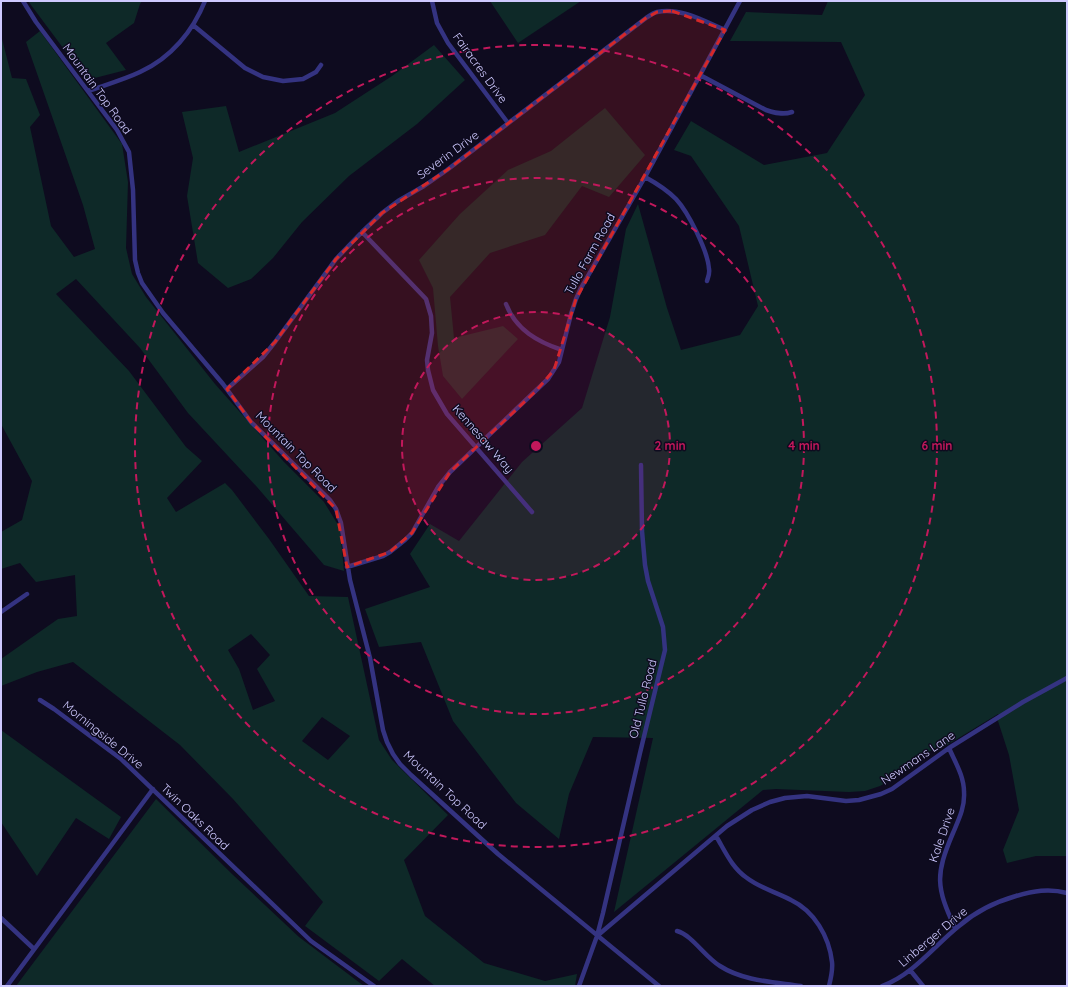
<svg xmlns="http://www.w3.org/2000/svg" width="1068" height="987" font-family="Quicksand,sans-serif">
<rect width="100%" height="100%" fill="#0e0b1f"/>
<path fill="#0e2928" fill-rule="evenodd" d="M28,1H142L140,4L134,23L106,43L126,70L87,80Z
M490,1H581L518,43Z
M828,1H1067V856H1036L1007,863L1003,850L1019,810L1009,755L997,718L1000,716L998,714L939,750L937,747L914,761L916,765L880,786L865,791L849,792L776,789L763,790L614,912L653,738L593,737L569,794L559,839L516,803L453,721L421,642L379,647L365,609L430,587L410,554L430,524L459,541L522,462L582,408L610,317L626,229L638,204L667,308L681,350L740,335L758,306L739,226L691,156L674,150L691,121L764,165L827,153L865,95L841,42L730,41L746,12L822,15Z
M40,31L122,144L128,182L126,248L132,274L146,297L215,384L284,462L324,502L340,528L344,571L324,565L257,487L188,413L140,348L76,279L56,294L129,371L186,447L202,461L167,498L176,512L225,483L232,490L269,539L309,596L348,597L379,740L392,760L448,815L404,860L425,916L484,963L545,981L577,974L575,986H435L402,959L379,981L305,926L323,902L233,799L180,745L73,662L37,672L1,686V659L58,619L77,616L75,575L36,582L20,563L1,569V532L22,520L32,481L1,424V35L12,78L26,79L40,115L30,127L51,226L74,257L95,249L83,205L26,42ZM251,634L270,655L257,669L275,701L253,710L239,669L228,650ZM322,717L350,736L328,760L302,741Z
M434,45L465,80L417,124L349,176L302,222L273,258L251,279L228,288L198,263L187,196L193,158L182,112L226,106L239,152L335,113L392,76Z
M605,108L645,155L609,197L582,186L545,235L490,253L450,297L454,338L503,326L518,339L462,399L443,376L438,346L433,288L419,260L460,214L508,170L551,151Z
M1,730L121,817L109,839L76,818L37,876L1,822Z
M156,799L232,874L299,937L364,986H16Z"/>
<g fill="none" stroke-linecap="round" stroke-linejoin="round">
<path stroke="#343381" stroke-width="4.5" d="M23,1L36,22L117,130L129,152L133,190L135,260L138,273L142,283L163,313L223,384L251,422L330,500L336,509L341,523L350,580L370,658L383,730L387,742L393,754L400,764L411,775L498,854L659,986
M432,1L437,23L448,43L508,123
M193,25L245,68L263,77L283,81L303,79L316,72L321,65
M700,75L766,110C775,113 783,115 792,112
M88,91C105,85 123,80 140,72C171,58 193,31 205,1
M645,177C656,183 667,190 676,199C688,212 708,251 709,269C710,273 708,277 707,281
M362,232L426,299L431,316L432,333L427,360L428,370L433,390L447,414L532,512
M506,304C516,330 538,342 562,350
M227,389L263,357L275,342L336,259L362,232L382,213L398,201L424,186L447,170L646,18C649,16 653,13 657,12C680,7 704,21 725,30
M347,567L383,556L390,552L405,540L412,533L438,487L450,472L548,379L559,362L571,314L576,299L581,288L645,177L740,1
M1,612L27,594
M40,700L54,709L121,759L311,941L374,986
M949,748C955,762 964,776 964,792C965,807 959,819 953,833C935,875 936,887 955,928
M716,836C725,851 732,868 747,878C760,888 776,892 791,900C814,911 829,936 832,962C833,970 831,978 829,986
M1,918L34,949
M677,931C692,935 705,957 720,966C743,981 774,982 801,986
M597,936L727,826L752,810L770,802L785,798L807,796L846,801L859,800L881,794L892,789L949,748L1023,702L1067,678
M910,970L923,986
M7,986L153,789
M579,986L597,936L603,913L640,753L665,650L663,627L648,581L645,565L642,531L641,465
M882,986C913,975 934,946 959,926C975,912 995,902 1016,896C1033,891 1049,888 1067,893"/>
</g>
<path fill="#d62828" fill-opacity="0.2" stroke="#d62828" stroke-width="3" stroke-dasharray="8 5" stroke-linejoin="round" d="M672,11L725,30L576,299L554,370L536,391L450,472L412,533L390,552L347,567L336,509L251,422L227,389L275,342L336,259L382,213L447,170L646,18L657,12Z"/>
<circle cx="536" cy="446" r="134" fill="#c2185b" fill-opacity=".12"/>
<g fill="none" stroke="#c2185b" stroke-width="2" stroke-dasharray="7 5">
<circle cx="536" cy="446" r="134"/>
<circle cx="536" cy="446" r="268"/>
<circle cx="536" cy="446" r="401"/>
</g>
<g text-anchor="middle" stroke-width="3" stroke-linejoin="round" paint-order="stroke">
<g font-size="12" fill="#cec9ff" stroke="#0e0b1f">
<text transform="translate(480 68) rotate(54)" y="4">Fairacres Drive</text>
<text transform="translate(97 89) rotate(54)" y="4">Mountain Top Road</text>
<text transform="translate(448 155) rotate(-36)" y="4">Severin Drive</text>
<text transform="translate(590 254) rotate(-61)" y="4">Tullo Farm Road</text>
<text transform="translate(483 439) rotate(49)" y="4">Kennesaw Way</text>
<text transform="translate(296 452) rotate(45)" y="4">Mountain Top Road</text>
<text transform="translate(643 699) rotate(-76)" y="4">Old Tullo Road</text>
<text transform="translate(103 735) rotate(39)" y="4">Morningside Drive</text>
<text transform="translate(918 758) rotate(-34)" y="4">Newmans Lane</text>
<text transform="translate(445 790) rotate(43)" y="4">Mountain Top Road</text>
<text transform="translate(195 817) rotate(44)" y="4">Twin Oaks Road</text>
<text transform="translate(942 835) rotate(-71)" y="4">Kale Drive</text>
<text transform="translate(933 937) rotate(-40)" y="4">Linberger Drive</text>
</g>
</g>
<circle cx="536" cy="446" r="6" fill="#c2185b" stroke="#0e0b1f" stroke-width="2"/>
<g font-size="12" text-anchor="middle" font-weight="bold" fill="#c2185b" stroke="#0e0b1f" stroke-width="3" stroke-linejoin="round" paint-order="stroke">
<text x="670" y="450">2 min</text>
<text x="804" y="450">4 min</text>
<text x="937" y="450">6 min</text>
</g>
<rect width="1068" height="987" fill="none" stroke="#cec9ff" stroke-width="4"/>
</svg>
